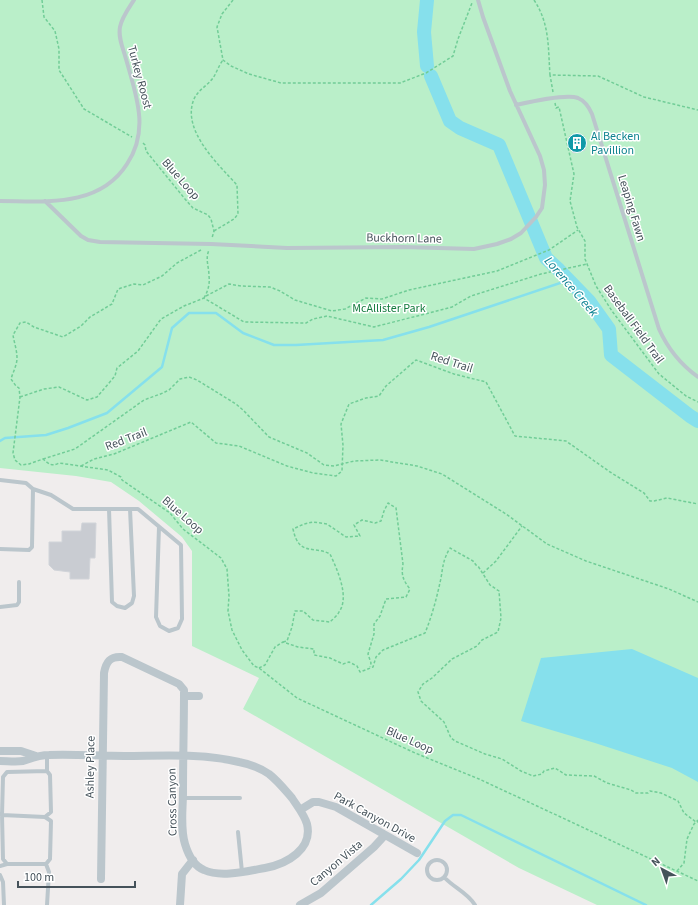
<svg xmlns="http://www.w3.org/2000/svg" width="698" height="905" font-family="'Source Sans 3',sans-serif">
<rect width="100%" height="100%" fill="#f0eded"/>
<path fill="#baefc9" d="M0,0H698V905H597L519,868L243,709L259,678L192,646V551L182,537L139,501L111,482L76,476L0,468Z"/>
<path fill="#86e0ec" d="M632,649L698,678V782L672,768L595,743L521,721L541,658Z"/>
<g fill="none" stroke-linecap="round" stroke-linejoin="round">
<path stroke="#86e0ec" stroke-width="2.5" d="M0,441L5,438L46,435L68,428L107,413L162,367L172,328L189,313H216L243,333L274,345H296L383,340L429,327L569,280
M371,905L401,879L419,860L445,821L453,815H461L646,905"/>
<path stroke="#86e0ec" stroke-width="14" d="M427,66L424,32L427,0
M431,76L450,121L460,128L499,145L546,258L559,270L589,301L609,329L611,355L690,416L698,421"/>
</g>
<path fill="#c9ccd2" stroke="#d1d4d9" d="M580,134L585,150L573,153L569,137Z
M82,523H96L95,558H90L89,579H70V572L54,570L49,565V542H62V531H81Z"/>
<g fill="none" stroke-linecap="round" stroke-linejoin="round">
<path stroke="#71cd97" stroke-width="1.5" stroke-dasharray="3 2" stroke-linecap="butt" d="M42,0L44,17L55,31L59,49V70L84,109L132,137
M233,0L222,14L217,27L223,60L231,66L249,74L281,83H400L426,73L453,56L458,39L472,3
M534,0C550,24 548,48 550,75
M553,92L550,75L598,76L644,97L698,110
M555,103L556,108L559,107L574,174L570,201L577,227L585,241V259L596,286L612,311L659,374L686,396L698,402
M143,143L145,145L146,151L185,199L193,208L208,215L211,219L214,231L212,238
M214,231L234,219L238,214L237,185C218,164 181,130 194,99C198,90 207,86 213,78C216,74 219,65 223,60
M201,250L177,263L162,276L143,285L134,284L118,289L112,304L90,317L81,326L63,337L34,327L26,322L20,323L13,335C14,342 17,350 17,358C17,365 13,372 11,379L16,386L19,388L20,397L13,453L15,460L21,465L29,464L43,459C49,464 52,467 59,463L108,470L121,477L122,480L170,513L183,529L221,558L227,569L229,596L228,611L232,630L242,650L254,666L259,668L297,698L415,753L479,779L698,881
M206,296L229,284L241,286L270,287L280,291L295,300L332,311L345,309L366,298L382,299L409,290L497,271L549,250L578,230
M204,298C208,291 210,284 209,276C209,267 205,259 209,250
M20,397L44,389L59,387L87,400L97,397L115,376L117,368L138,351L161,319L184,306L204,298L244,322L306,323L313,319L327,316L374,327L452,307L471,296L541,274L587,264
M43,459L75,449L144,400L163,393L169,390L180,379L189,377L197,380L236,404L243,410L269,437L307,453L324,465L334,466L354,461L380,460L417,466L442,474L506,514L547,544L586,561L669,589L698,602
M81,466L94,459L114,454L191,422L216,443L239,446L287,466L313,473L336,476L342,471L343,445L341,424L349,404L366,398L379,396L386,386L416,360L454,374L486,382L515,436L566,441L610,472L644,493L650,501H654L667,498L698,504
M483,573L496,561L522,526
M283,642L287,641L292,627L295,611H303L313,620L330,622C333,619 337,616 339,612C350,597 337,569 330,554C313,545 299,557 293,529L304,524L313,522L327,524L346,537L360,536L354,525L362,520L375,523L381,521L384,511L388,503L396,508L403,564C401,575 403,580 410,589L406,597L386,599L380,616L374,624V634L368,654L371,663L370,667
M259,668L265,665L275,647L283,642L298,647L314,649V655L330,658L343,664L349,662L357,666L360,672L373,667L376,657L383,650L425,633C432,616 437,597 441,578C443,566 443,560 450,548L473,561L476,565L478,566L490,585L499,591L501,618L498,632L482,640L477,646L452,659L432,678L423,684L418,692L421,701L444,722L451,738L455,741L485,754L502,759L521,771L533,776L542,774L544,771L555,768L566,775L594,776L607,783L631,790L636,793H648L650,791L661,793L678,801L684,813L696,822H698
M677,871L684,863L687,839L694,824L698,820"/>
<path stroke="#bbc6cc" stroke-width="4" d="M516,105C529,102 567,94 578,98C585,101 589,107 592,114L659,329C668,349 680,364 698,377
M0,201C45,201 99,208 127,164C150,130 136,95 126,59C123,48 118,38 120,27C122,17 129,8 134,0
M45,201L81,236L88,240L100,242L211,244L287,248L403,247L474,249L497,244L511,239L521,233L536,217L542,208L545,185L544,170L540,156L510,91L483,17L478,0
M0,480L26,483L33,489L51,495L73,509H138L181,545L182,619L178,628L169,631L160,626L156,617L159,527
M109,509L112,602L117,606L125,608L132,603L134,596L130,509
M0,549L29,550L32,547L33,489
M0,607L17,605L19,602V582
M47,771V755
M183,798H240
M0,814L2,815L45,817L51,821L50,859L46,864H7L3,859L2,815L3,777L7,772L47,771L50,775L51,812L45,817
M238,832L242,872
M427 870a10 10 0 1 1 20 0a10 10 0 1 1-20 0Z
M46,864L49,872L47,905
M0,866L7,864
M0,875L3,882L4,905
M444,877C454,888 467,892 475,905"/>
<path stroke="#bbc6cc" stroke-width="8" d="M184,696H199
M0,751H21L36,756
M0,761C7,761 16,762 23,761C32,758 39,755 49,755C74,754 99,756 124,756C162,756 202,753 239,762C250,764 260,768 269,774C278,781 285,790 292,798C297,806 304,814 307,824C313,849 287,864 265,868C248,871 221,878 204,870C194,866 188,854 185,844C180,828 183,809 183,792C183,758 184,724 184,690L179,684L122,657C110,656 106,662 104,673L101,879
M300,810L313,802H319L336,807L417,853
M180,905L182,874L193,860
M300,905L321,893L374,847L385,835"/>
</g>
<defs>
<symbol id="building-disc" viewBox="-11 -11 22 22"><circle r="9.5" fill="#0f9aa8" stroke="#fff"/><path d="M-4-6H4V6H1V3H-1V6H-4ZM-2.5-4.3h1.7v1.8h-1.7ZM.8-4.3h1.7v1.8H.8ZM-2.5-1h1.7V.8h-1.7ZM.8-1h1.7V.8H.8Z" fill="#fff"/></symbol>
</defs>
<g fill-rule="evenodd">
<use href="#building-disc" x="566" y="132" width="22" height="22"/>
</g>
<g text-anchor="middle" stroke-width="3" stroke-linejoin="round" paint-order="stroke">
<g font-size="12" fill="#45525a" stroke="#fff">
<text transform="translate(140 77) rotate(75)" y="4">Turkey Roost</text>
<text transform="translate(181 179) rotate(49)" y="4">Blue Loop</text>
<text transform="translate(632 208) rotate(73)" y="4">Leaping Fawn</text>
<text transform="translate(404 238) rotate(1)" y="4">Buckhorn Lane</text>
<text transform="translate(634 324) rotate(54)" y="4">Baseball Field Trail</text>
<text transform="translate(452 362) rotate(18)" y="4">Red Trail</text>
<text transform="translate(126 439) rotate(-21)" y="4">Red Trail</text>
<text transform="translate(183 515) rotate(41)" y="4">Blue Loop</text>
<text transform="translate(410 740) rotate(24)" y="4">Blue Loop</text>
<text transform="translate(90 767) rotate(-89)" y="4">Ashley Place</text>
<text transform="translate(172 802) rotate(-91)" y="4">Cross Canyon</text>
<text transform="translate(375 817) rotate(29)" y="4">Park Canyon Drive</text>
<text transform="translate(336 863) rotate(-40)" y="4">Canyon Vista</text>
</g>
<g font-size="12" fill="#0d838f" stroke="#fff" text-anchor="start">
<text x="591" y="140">Al Becken<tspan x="591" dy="14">Pavillion</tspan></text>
</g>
<g font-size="12" fill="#157c3f" stroke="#fff">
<text x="389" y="312">McAllister Park</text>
</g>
<g font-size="13" font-style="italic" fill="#0c8191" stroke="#fff">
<text transform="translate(572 286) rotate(49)" y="5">Lorence Creek</text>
</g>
</g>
<g transform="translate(662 869) rotate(319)" stroke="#ffffff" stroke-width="3" paint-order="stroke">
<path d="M0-3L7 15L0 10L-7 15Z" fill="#45525a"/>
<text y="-6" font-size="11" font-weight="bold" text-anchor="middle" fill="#45525a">N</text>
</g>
<path d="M18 881v6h117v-6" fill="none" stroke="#45525a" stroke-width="2"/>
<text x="24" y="881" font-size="12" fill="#45525a" stroke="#ffffff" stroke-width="3" paint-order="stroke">100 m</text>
</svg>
